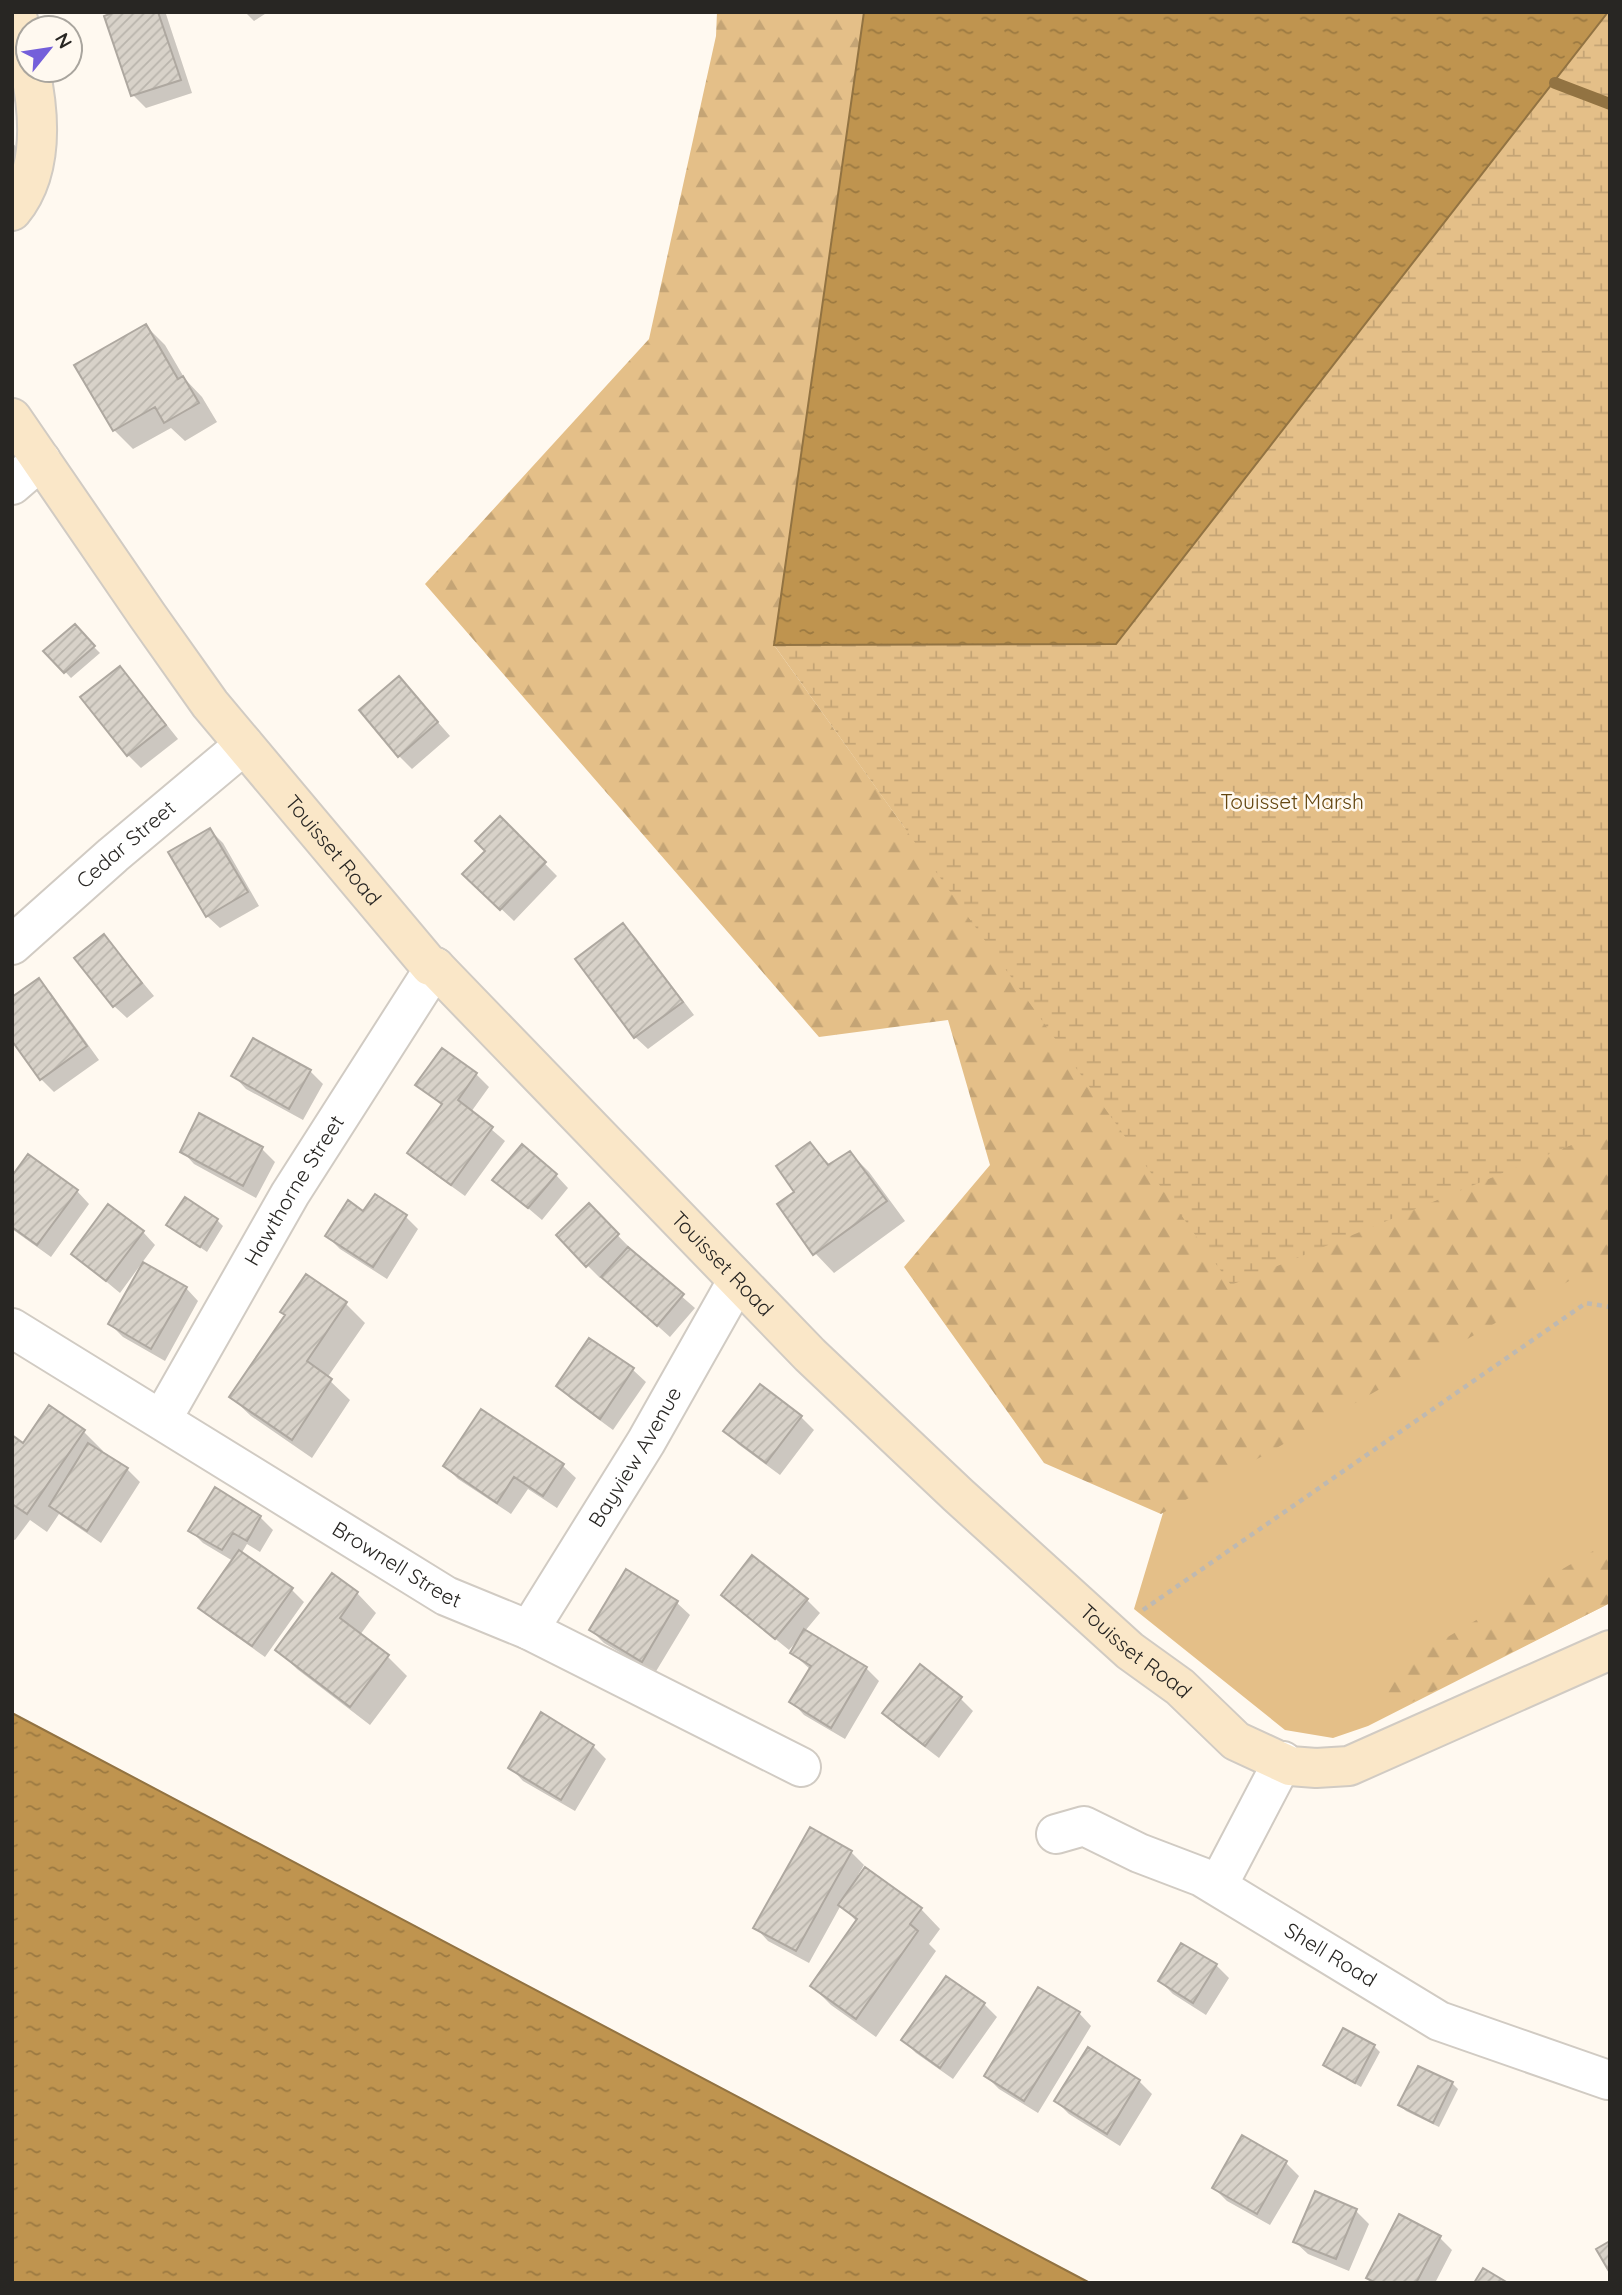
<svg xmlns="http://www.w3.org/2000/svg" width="1622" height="2295" font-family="Quicksand,sans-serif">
<defs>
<pattern id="forest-firs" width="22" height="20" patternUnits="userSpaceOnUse" patternTransform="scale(1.75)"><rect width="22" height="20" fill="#e4bf88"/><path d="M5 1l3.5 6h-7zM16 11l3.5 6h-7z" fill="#c4a475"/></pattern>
<pattern id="wetland-marsh" width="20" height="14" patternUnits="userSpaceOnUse" patternTransform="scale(1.75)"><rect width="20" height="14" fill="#e4bf88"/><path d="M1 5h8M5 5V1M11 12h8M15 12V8" fill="none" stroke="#c4a475"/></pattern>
<pattern id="water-ripples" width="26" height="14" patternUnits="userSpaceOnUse" patternTransform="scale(1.75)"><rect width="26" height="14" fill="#bf944f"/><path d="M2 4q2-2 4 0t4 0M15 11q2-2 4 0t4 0" fill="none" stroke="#9b7941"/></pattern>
<pattern id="building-hatch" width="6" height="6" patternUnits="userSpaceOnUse" patternTransform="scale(1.75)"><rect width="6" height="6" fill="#d8d2c9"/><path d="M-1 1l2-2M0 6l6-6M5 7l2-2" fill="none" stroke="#b9b4ac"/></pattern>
</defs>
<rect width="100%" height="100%" fill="#fff9f0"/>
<path fill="#e4bf88" d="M1484,153L1516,160L1610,172V1603L1368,1726L1333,1738L1285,1730L1134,1609L1163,1513L799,547Z"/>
<path fill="url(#forest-firs)" d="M717,12H864L774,645L1231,1284L1610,1129V1266L1569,1281L1161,1514L1044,1463L904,1267L990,1165L948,1020L819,1037L425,584L649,339L716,36Z
M1610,1541V1603L1398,1709L1368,1684Z"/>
<path fill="url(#wetland-marsh)" d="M1608,12L1610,1129L1231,1285L774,645L1116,644Z"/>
<path fill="url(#water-ripples)" stroke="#927342" stroke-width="2" d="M864,12H1608L1116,644L774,645Z
M12,1713L1090,2283H12Z"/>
<path fill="#0003" d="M120,12H164L166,14L192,93L146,108L133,95L106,17Z
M245,12H268L254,21Z
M12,142L25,158L12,168Z
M146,326L165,345L185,379L202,397L217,422L185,441L171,428L133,449L114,430Z
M74,627L100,653L71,678L46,651Z
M120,668L132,681L178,739L141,768L128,755Z
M399,678L450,736L412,769L399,756Z
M500,818L557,876L514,921L465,874L487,851Z
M210,830L223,843L259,906L220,928L207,916Z
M623,925L636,938L694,1015L648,1049L635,1037Z
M104,936L154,996L127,1018L114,1006Z
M38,980L51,993L99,1060L54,1092L41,1079L12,1038Z
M310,1071L323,1084L303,1120L246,1089L234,1076Z
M476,1074L489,1087L471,1112L505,1141L465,1196L422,1165L409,1153L443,1106L417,1085Z
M200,1115L262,1149L275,1162L256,1198L194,1164L182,1151Z
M810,1144L831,1166L850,1153L869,1172L905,1221L834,1273L815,1253L796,1193Z
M556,1175L568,1188L542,1220L495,1180Z
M12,1179L77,1191L89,1204L51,1257L12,1229Z
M589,1206L630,1248L628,1250L695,1308L670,1337L602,1276L600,1278L558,1236Z
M364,1213L406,1217L418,1229L387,1279L340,1249L327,1236Z
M217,1220L223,1226L207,1252L168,1225Z
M143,1232L155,1245L120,1293L73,1254Z
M186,1288L198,1301L165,1361L123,1337L110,1324Z
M345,1303L365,1323L327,1378L350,1400L312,1458L251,1416L231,1397Z
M590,1340L633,1370L646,1382L613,1430L571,1399L558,1386Z
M760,1387L801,1417L814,1430L780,1475L738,1444L726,1431Z
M49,1407L84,1432L103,1451L101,1454L127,1469L140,1482L101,1543L59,1514L47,1532L30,1520L15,1540L12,1539V1437L23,1445Z
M481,1412L563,1466L576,1478L557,1508L528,1489L511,1514L458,1479L445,1466Z
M260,1517L273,1530L260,1552L247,1544L241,1554L291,1589L304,1602L265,1657L213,1620L200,1607L233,1561L203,1543L190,1530Z
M333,1576L357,1593L376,1613L360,1635L387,1656L407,1676L370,1725L297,1669L278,1650Z
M807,1600L820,1613L805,1631L866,1668L879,1681L845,1739L804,1715L792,1702L811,1670L792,1653L798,1643L796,1642L789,1650L736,1607Z
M677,1603L690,1615L655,1673L604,1643L591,1630Z
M960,1698L973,1711L939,1758L897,1726L884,1713Z
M593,1746L606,1759L575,1811L523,1781L511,1768Z
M851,1852L864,1865L858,1875L921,1909L940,1929L929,1944L936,1951L876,2037L831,2005L812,1986L857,1922L841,1905L809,1963L768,1941L756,1928Z
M1216,1965L1229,1978L1206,2015L1173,1994L1160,1981Z
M984,2004L997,2017L953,2079L916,2053L903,2040Z
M1079,2013L1091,2026L1038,2113L999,2089L986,2076Z
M1344,2031L1374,2046L1380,2052L1361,2087L1332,2070L1326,2064Z
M1139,2081L1152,2094L1120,2146L1069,2114L1056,2101Z
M1452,2083L1458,2089L1439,2127L1406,2111L1400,2105Z
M1243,2138L1286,2163L1299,2176L1270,2225L1227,2201L1214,2188Z
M1356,2211L1369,2224L1349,2271L1308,2254L1295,2242Z
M1439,2237L1452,2250L1435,2283H1374L1369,2277Z"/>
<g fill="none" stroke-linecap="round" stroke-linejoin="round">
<path stroke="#927342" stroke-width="12" d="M1555,83L1610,104"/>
</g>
<path fill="url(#building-hatch)" stroke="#aea8a0" stroke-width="2" d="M115,12H158L181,80L131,96L104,16Z
M146,324L178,379L183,376L199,403L164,423L155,407L113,431L74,365Z
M75,624L95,646L64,673L43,651Z
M120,666L166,725L127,756L80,697Z
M399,676L438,722L398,757L359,710Z
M500,816L546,862L500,910L462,874L485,851L475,841Z
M210,828L248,892L206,917L168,852Z
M623,923L683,1002L634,1038L575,959Z
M104,934L142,983L113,1007L74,958Z
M39,978L87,1046L40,1080L12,1041V997Z
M253,1038L311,1070L289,1109L231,1076Z
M442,1048L477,1073L458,1100L493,1127L451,1185L407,1153L442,1104L415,1085Z
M199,1113L263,1147L243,1186L180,1152Z
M810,1142L828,1165L850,1151L887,1201L813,1255L777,1204L794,1192L776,1166Z
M522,1144L557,1174L528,1208L492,1180Z
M28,1154L78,1190L37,1245L12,1227V1176Z
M375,1194L407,1215L373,1267L325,1236L348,1200L363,1211Z
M185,1197L218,1219L200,1247L166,1225Z
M589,1203L619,1234L586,1267L556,1235Z
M108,1204L144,1231L106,1281L71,1254Z
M628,1247L684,1294L657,1326L601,1277Z
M143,1262L187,1287L151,1349L108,1324Z
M306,1274L347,1302L307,1361L332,1379L292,1440L229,1397L285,1315L280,1312Z
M589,1338L634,1368L600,1419L556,1386Z
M760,1384L802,1416L766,1463L723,1431Z
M49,1405L85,1430L27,1514L12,1504V1435L23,1443Z
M481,1409L564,1464L543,1496L514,1477L497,1503L443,1466Z
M88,1443L128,1468L87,1531L49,1506Z
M215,1487L261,1516L247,1541L233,1533L222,1550L188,1531Z
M239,1550L293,1588L252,1646L198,1608Z
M752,1555L808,1599L775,1639L721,1595Z
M626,1569L678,1601L642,1662L589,1630Z
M332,1573L358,1592L340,1618L389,1655L350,1707L275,1650Z
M804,1629L867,1667L831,1728L789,1702L811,1666L790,1653Z
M920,1664L962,1697L925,1746L882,1713Z
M541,1712L594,1745L561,1800L508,1768Z
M810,1827L852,1851L796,1951L753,1928Z
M865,1867L922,1908L910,1924L918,1931L856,2019L810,1986L857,1919L838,1905Z
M1181,1943L1217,1964L1193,2003L1158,1981Z
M946,1976L985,2003L940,2068L901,2040Z
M1038,1987L1080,2012L1024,2101L984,2076Z
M1343,2028L1375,2045L1355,2083L1323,2065Z
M1088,2047L1140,2080L1107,2134L1054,2101Z
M1418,2066L1453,2082L1433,2123L1398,2105Z
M1242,2135L1287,2161L1257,2214L1212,2188Z
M1315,2191L1357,2209L1336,2259L1293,2242Z
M1399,2214L1441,2236L1416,2283H1376L1366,2278Z
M1610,2241V2273L1596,2249Z
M1483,2268L1508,2283H1474Z"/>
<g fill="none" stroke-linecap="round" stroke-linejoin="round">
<defs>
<g id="street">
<path d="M12,485L41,460"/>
<path id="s1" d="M12,945L113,855L244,745"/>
<path id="s2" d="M12,1328L446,1596L529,1630L801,1767"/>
<path id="s3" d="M162,1419L290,1194L435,967"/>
<path id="s4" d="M529,1630L646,1442L737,1281"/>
<path id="s5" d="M1056,1834L1084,1826L1139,1853L1202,1877L1439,2021L1608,2080"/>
<path d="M1218,1885L1283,1761"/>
</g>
<g id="secondary">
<path d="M16,12L28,58"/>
<path d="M12,211C44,172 40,116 30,70"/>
<path id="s6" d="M12,418L147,615L210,704L430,966L435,967L810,1355L958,1495L1130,1651L1180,1687L1236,1741L1290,1766L1316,1768L1349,1766L1610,1650"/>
</g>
</defs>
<use href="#street" stroke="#d1cbc3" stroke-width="42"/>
<use href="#secondary" stroke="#d1cbc3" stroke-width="42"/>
<path stroke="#beb9b2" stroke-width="4.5" stroke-dasharray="5 5" stroke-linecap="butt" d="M1143,1610L1586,1303L1610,1307"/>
<use href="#street" stroke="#fff" stroke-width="38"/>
<use href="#secondary" stroke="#fae7c8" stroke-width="38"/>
</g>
<g text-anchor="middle" stroke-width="5" stroke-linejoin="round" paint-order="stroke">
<g font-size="21" fill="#644610" stroke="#fff9f0">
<text x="1292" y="809">Touisset Marsh</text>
</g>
<g font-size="21" fill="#282623" stroke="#fff9f0">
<text dy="7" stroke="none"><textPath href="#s1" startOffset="152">Cedar Street</textPath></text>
<text dy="7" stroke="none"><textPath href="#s6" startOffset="539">Touisset Road</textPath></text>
<text dy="7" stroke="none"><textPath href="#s3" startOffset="264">Hawthorne Street</textPath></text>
<text dy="7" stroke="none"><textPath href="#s6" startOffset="1108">Touisset Road</textPath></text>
<text dy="7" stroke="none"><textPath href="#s4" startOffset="203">Bayview Avenue</textPath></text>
<text dy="7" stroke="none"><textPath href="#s2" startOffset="452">Brownell Street</textPath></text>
<text dy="7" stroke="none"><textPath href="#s6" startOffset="1675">Touisset Road</textPath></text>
<text dy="7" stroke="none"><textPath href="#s5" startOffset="308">Shell Road</textPath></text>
</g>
</g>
<rect width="1622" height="2295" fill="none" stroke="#282623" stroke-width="28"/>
<g transform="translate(49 49) rotate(60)"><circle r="33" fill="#fff9f0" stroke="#a9a59e" stroke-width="2"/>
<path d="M0-5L12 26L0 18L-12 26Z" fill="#745fda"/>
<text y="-10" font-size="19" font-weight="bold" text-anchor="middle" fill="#282623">N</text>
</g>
</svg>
